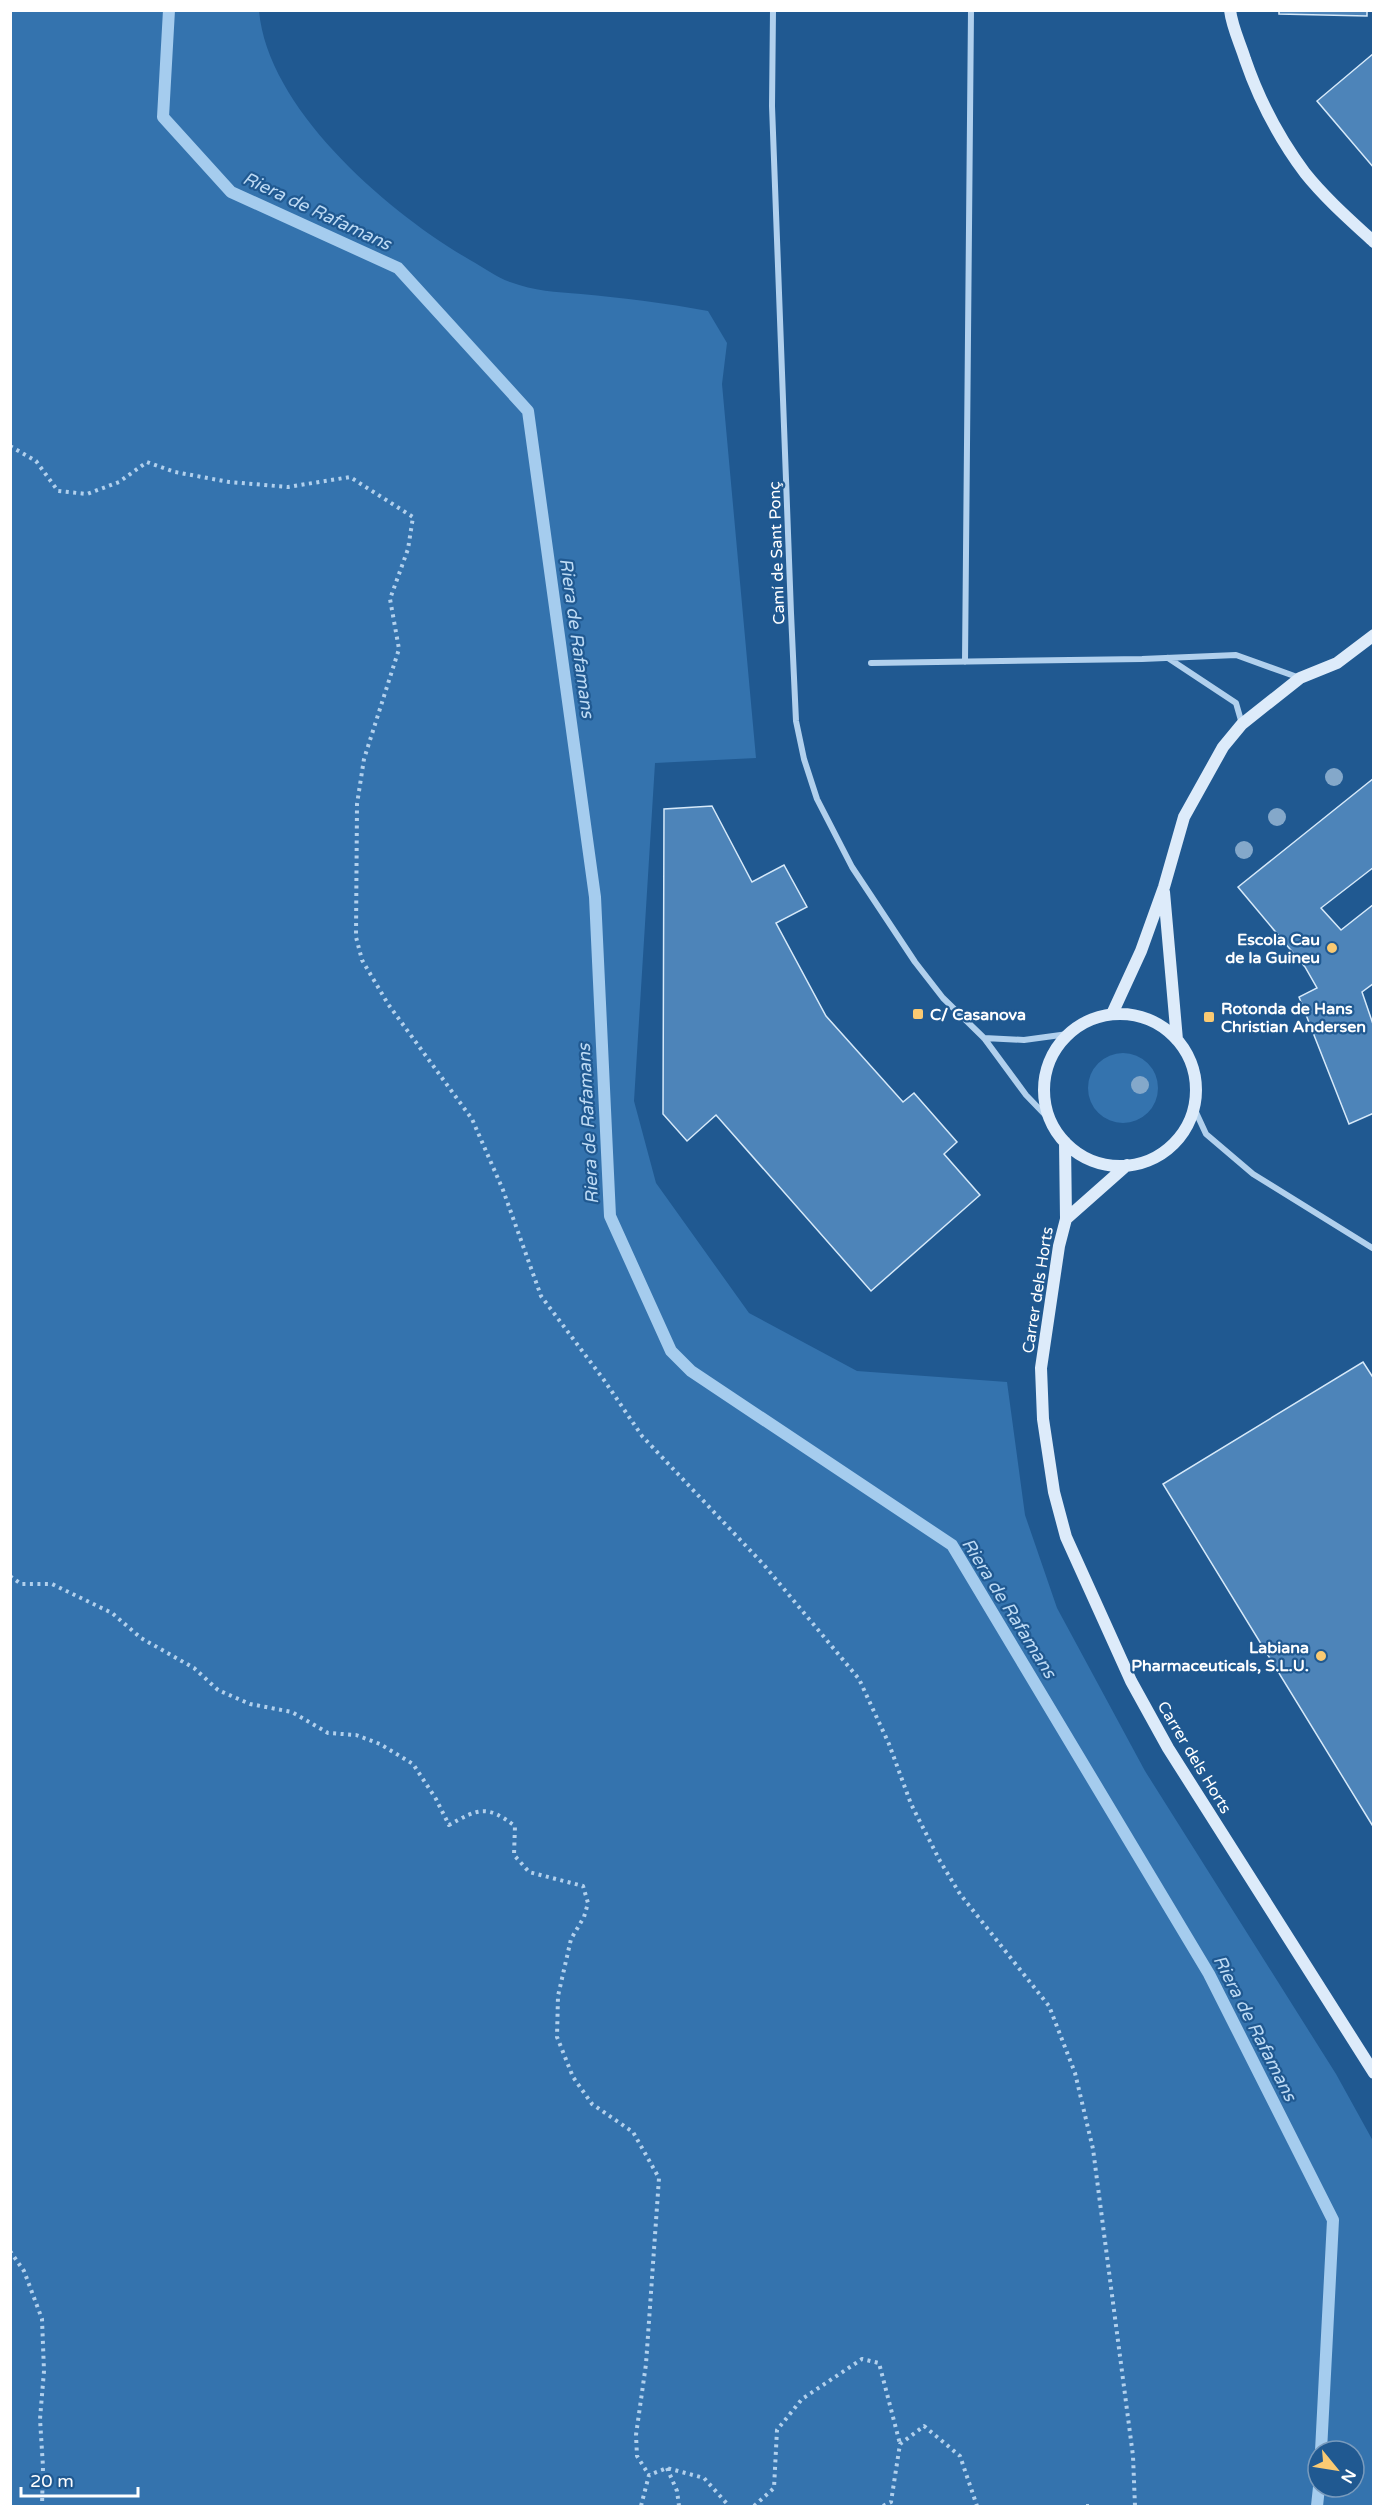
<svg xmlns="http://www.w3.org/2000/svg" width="1384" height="2517" font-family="'Varela Round',sans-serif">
<rect width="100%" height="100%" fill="#205991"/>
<path fill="#3473ae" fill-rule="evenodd" d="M11,10L259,11C268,110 389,213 470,260C483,267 496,277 510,282C535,291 555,292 581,294C623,298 666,303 708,311L727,343L722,384L756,758L655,763L634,1101L656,1183L749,1313L857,1371L1007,1382L1025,1515L1057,1608L1145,1771L1336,2074L1373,2141V2506H11ZM1318,2451H1354V2487H1318Z
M1088 1088a35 35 0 1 1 70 0a35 35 0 1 1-70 0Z"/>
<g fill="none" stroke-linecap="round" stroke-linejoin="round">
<path stroke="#a5ccee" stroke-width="12" d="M169,10L163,117L231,192L398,268L528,411L595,897L610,1216L671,1351L691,1371L952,1545L1209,1974L1333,2220L1321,2451
M1317,2506L1319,2487"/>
</g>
<path fill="#4d84b9" stroke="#d6e9f9" stroke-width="1.5" d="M1279,10H1367V16L1279,14Z
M1374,53V168L1317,101Z
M1374,778V867L1321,908L1341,930L1374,904V983L1362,992L1374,1027V1113L1349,1124L1299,997L1317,988L1305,967L1238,887Z
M712,806L752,882L784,865L807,907L776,923L826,1016L903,1102L914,1093L957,1142L944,1154L980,1195L871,1291L716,1115L687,1141L663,1114L664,809Z
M1363,1362L1374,1379V1828L1163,1484Z"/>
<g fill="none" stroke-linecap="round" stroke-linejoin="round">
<path stroke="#b1d0ed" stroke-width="4" stroke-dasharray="3 4.5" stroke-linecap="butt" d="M10,446L36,461L58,491L87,494L119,482L147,462L175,472L229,482L288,487L350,477L413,517L408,549L390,599L399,649L364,759L357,804L356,937L362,960L388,1004L472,1119L503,1190L541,1296L604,1380L642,1436L764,1565L859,1679L889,1744L911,1804L940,1861L960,1894L1049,2006L1075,2073L1093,2149L1133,2456L1135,2506
M10,1576L21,1584H52L112,1613L141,1638L194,1668L218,1690L250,1704L292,1712L328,1733L356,1735L380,1744L413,1764L436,1799L449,1825C478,1809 486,1804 515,1826L514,1855L529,1872L583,1886L588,1903L584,1917L571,1939L558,1996L557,2037L573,2077L592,2104L633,2132L659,2178L646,2364L636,2435L637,2456L649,2475
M10,2251L24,2271L42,2319L44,2371L40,2419L43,2467L42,2506
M667,2468L677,2491L679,2506
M641,2506L649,2475L667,2468L704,2478L729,2506
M754,2506L774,2488L777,2430L802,2399L862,2359L879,2363L900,2444
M883,2506L891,2502L900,2444L924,2426L960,2456L977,2506
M1086,2506H1089"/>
<path stroke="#b1d0ed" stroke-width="6" d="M773,10L772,106L791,613L796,721L804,759L817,799L852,867L915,962L943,998L984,1038L1026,1095L1052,1122
M1168,658L1236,703L1242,724
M965,662L971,10
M871,663L1142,659L1236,655L1300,678
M984,1038L1024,1040L1068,1034
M1194,1108L1206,1134L1253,1174L1374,1249"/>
<path stroke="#ddebfa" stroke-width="12" d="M1230,10C1232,27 1240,43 1245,59C1259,100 1279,138 1305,173C1325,198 1350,220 1374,242
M1164,892L1177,1040
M1112,1014L1141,951L1164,887L1184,817L1223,747L1242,724L1300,678L1337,663L1374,635
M1044 1090a76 76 0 1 1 152 0a76 76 0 1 1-152 0Z
M1065,1142L1066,1219L1059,1246L1041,1368L1043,1419L1054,1492L1066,1537L1131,1681L1168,1748L1374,2073
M1066,1219L1127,1165"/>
</g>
<g fill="#84a8ca">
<circle cx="1334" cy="777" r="9"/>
<circle cx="1277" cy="817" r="9"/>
<circle cx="1244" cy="850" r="9"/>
<circle cx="1140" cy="1085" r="9"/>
</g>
<g fill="#faca72" stroke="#205991" stroke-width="2">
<circle cx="1332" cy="948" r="6"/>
<rect x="912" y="1008" width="12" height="12" rx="3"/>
<rect x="1203" y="1011" width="12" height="12" rx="3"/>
<circle cx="1321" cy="1656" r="6"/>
</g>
<g text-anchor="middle" stroke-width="4.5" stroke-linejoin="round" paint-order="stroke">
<g font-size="16" fill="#fff" stroke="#205991">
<text transform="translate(776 553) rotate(-92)" y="6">Camí de Sant Ponç</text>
<text transform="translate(1037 1290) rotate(-81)" y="6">Carrer dels Horts</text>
<text transform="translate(1195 1757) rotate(59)" y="6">Carrer dels Horts</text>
</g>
<g font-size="16" font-weight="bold" fill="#fff" stroke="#205991" text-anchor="end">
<text x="1320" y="945">Escola Cau<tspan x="1320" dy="18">de la Guineu</tspan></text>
<text x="1221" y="1014" text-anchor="start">Rotonda de Hans<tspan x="1221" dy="18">Christian Andersen</tspan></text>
<text x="930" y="1020" text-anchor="start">C/ Casanova</text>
<text x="1309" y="1653">Labiana<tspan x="1309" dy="18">Pharmaceuticals, S.L.U.</tspan></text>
</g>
<g font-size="18" font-style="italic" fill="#bddaf4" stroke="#205991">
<text transform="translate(317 211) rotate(25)" y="6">Riera de Rafamans</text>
<text transform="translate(577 638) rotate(82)" y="6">Riera de Rafamans</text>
<text transform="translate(588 1124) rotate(-93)" y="6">Riera de Rafamans</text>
<text transform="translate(1009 1608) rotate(58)" y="6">Riera de Rafamans</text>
<text transform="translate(1255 2028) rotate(63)" y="6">Riera de Rafamans</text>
</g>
</g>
<rect width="1384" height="2517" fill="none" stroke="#ffffff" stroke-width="24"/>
<g transform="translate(1336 2469) rotate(120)"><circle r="28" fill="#205991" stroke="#799bbd" stroke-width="1.5"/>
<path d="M0-4.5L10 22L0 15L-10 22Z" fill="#faca72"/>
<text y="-9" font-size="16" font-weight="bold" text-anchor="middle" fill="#ffffff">N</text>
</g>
<path d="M21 2487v9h117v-9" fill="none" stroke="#ffffff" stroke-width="3"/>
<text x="30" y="2487" font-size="18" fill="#ffffff" stroke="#205991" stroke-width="4.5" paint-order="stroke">20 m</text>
</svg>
